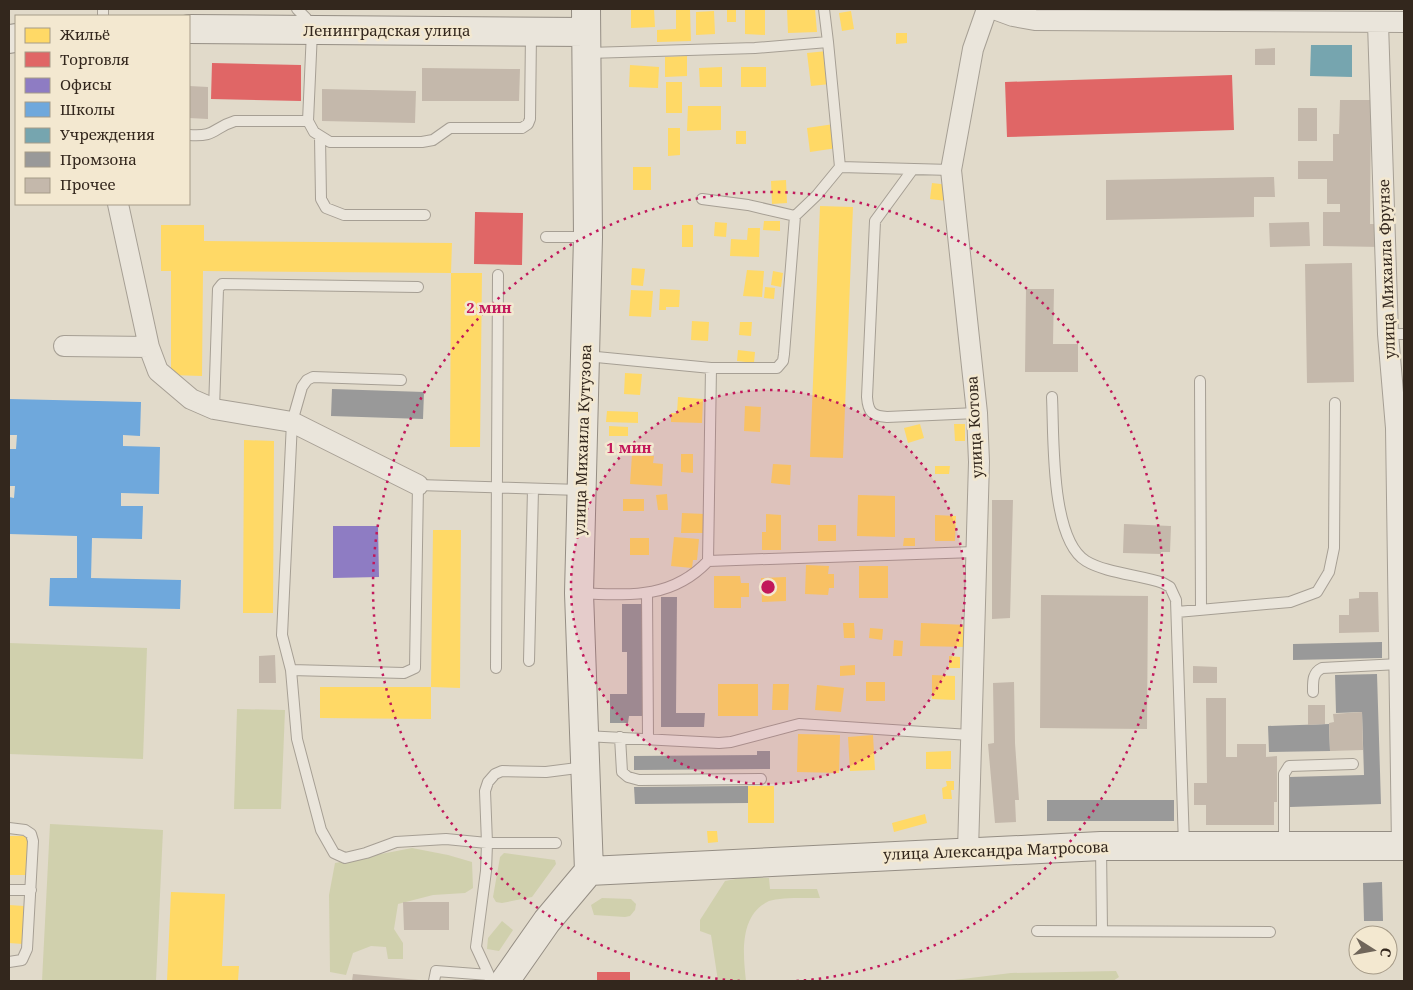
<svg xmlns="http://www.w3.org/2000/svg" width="1413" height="990" font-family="'Noto Serif',serif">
<rect width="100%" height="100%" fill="#e1daca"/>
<path fill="#d0d0ad" d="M9,643L147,648L143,759L9,754Z
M237,709L285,710L281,809H234Z
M50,824L163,830L156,981H42Z
M412,848L448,855L472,862L473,888L465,893L433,895L398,904L394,929L403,943V959H388L386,947L371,946L353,953L346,975L330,972L329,895L335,863Z
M504,853L555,860L556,864L532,897L502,903L496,902L493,897L500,857Z
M746,877L769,878L770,889H817L820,898C807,898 780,897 769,901C739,915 743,954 746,981H718L711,935L700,931V920L725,881Z
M602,898L631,899L636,904L635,910L630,916L625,917L594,915L591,905Z
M502,921L513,930L499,951L487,949L488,938Z
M1116,971L1119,977L1113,981H946L1011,973Z"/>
<path fill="#ffd966" d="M631,9H654L655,27L631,28Z
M727,9H736V22H727Z
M787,9H815L817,32L788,33Z
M676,10H690L691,41L657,42V30L676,29Z
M745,10H765V35L745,34Z
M714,11L715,34L696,35V12Z
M851,11L854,29L842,31L839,13Z
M896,33H907V43L896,44Z
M827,51L830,84L811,86L807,53Z
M687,56V76L665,77V57Z
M630,65L659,67L658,88L629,87Z
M722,67V87H700L699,68Z
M741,67H766V87H741Z
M666,82H682V113H666Z
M688,106H721V130L687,131Z
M834,124L837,148L810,152L807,128Z
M668,128H680V155L668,156Z
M736,131H746V144H736Z
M633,167H651V190H633Z
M786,180L787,203L772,204L771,181Z
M932,183L949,185L947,201L930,199Z
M820,206L853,207L843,458L810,457Z
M764,221H780V231L763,230Z
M715,222L727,223L726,237L714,236Z
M161,225H204V241L452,243L451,273L203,271L202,376L171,375V271H161Z
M682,225H693V247H682Z
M748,228H760L759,257L730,256L731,239L747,240Z
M632,268L645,269L643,286L631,285Z
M747,270L764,271L762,297L743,296Z
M773,271L783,273L781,287L771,285Z
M451,273H482L480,447H450Z
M765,287L775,288L774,299L764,298Z
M660,289L680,290L679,307H666V310H659Z
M631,290L653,291L651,317L629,316Z
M692,321L709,322L708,341L691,340Z
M740,322H752L751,336L739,335Z
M738,350L755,352L754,363L737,361Z
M625,373L642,374L640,395L624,394Z
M678,397L703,399L702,423L671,422V413H677Z
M745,406L761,407L760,432L744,431Z
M607,411L638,412V423L606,422Z
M920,424L924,438L908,443L904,428Z
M954,424H965V441H955Z
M609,426L628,427V436H609Z
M244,440L274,441L273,613H243Z
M681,454H693V473L681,472Z
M632,455L654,456L653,463L663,464L662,486L630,484Z
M773,464L791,465L790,485L771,483Z
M935,466H950L949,474H935Z
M667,494L668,510H658L656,495Z
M858,495L895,496V537L857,536Z
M623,499H644V511H623Z
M682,513L705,514L704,533H681Z
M766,514L781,515V550H762V532H766Z
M935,515L956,516L955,541H935Z
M818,525H836V541H818Z
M433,530H461L460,688L431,687Z
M674,537L699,539L697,560H693L692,568L671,566Z
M630,538H649V555H630Z
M904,538H915V546H903Z
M806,565L829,566L828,574H834V588H829L828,595L805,594Z
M859,566H888V598H859Z
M714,576H740L741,583H749V597H741V608H714Z
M786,577V601L762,602L761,578Z
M843,623H854L855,638H844Z
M921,623L967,625L966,647L920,646Z
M870,628L883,629L882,640L869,638Z
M894,640L903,641L902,656H893Z
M949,656L960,657V668H949Z
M855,665V675L840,676V666Z
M932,675L955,676V700L932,699Z
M866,682H885V701H866Z
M718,684H758V716H718Z
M773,684H789L788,710H772Z
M817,685L844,688L841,712L815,710Z
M320,687H431V719L320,718Z
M798,734L840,735L839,773L797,772Z
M873,735L875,770L850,771L848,737Z
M951,751V769H926V752Z
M946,781H954V790H951L952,799H943L942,788L947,786Z
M748,786H774V823H748Z
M925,814L927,823L894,832L892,823Z
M707,831H717L718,842L708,843Z
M9,836H29L27,875H9Z
M171,892L225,894L222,966H239L238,981H167Z
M9,905L24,906L23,944L9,943Z"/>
<path fill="#e06666" d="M212,63L301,65V101L211,99Z
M1232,75L1234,130L1007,137L1005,82Z
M475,212L523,213L522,265L474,264Z
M597,972H630V981H597Z"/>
<path fill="#8e7cc3" d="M333,526H378L379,577L333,578Z"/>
<path fill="#6fa8dc" d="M9,399L141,402L140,436L123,435V446L160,447L159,494L121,493V506H143L142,539L92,538L91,578L181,580L180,609L49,606L50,578H77V536L9,534V497L14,498L15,486H9V449H16L17,435H9Z"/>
<path fill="#76a5af" d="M1311,45H1352V77L1310,76Z"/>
<path fill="#999" d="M332,389L424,392L423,419L331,416Z
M661,597H677L676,713H705L704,727H661Z
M622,604H643V716H629L628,723H610V694H627V652H622Z
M1382,642V658L1293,660V644Z
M1377,674L1381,804L1290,807L1289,777L1364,775L1362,712L1336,713L1335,675Z
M1329,724L1330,751L1269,752L1268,726Z
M757,751H770V769L634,770V756L757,755Z
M748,786V803L635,804L634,787Z
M1047,800H1174V821H1047Z
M1382,882L1383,921H1364L1363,883Z"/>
<path fill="#c4b8ab" d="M1275,48V65H1255V49Z
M422,68L520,69L519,101H422Z
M189,86L208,87V119L189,118Z
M322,89L416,91L415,123L322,121Z
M1340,100H1371L1370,224H1382V247L1323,246V212H1340V204H1327V179H1298V161H1333V134H1339Z
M1298,108H1317V141H1298Z
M1274,177L1275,197H1254V217L1106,220V180Z
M1309,222L1310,246L1270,247L1269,223Z
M1352,263L1354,382L1307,383L1305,264Z
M1026,289H1054L1053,344H1078V372H1025Z
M992,500H1013L1010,618L992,619Z
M1124,524L1171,526L1170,552H1161V554L1123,553Z
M1359,592H1378L1379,632L1339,633V615H1349V599L1359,598Z
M1041,595L1148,596L1147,729L1040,728Z
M275,655L276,683H259V656Z
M1193,666L1217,667V683H1193Z
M1014,682L1015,743L1019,800H1015L1016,822L995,823L988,744L994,743L993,683Z
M1206,698H1226V757H1237V744H1266V757L1277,756V802H1274V825H1206V805H1194V783H1207Z
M1308,705H1325V724L1308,725Z
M1362,712L1363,750L1330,751L1329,723L1334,722L1333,714Z
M403,902H449V930H404Z
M353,974L419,980V981H352Z"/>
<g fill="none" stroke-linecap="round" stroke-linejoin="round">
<defs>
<path id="lane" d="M103,9V16
M297,9L306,18L312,31L308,121L314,132L330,142H422L433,140L450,128H522L528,124L530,119L531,33
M828,42L840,167L951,170
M588,53L755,48L828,42L824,9
M189,135C217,137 212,128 235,121H308
M320,137L321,199L326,208L344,215H425
M913,169L875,221L867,397C868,412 872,416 887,417L977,413
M702,199L748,205L795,216
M546,237H587
M1388,334H1404
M586,356L711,368H777L783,361L784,354L795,216L817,195L840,167
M401,380L313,377L307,380L302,387L292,422L282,635L291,670L297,739L321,830L334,853L345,858L366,853L396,842L446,839L487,843L486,871L476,947L489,975L490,981
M1200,381L1201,609
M1052,397C1054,436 1050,539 1086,561C1106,573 1140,575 1163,583L1170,587L1176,600L1184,845
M214,409L218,289L222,284L418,287
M708,561L711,368
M579,593C628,595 671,600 708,561L975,552
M647,593L648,738
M1177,612L1290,602L1317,592L1329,572L1334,548L1335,403
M529,661L533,489
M496,668L498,275
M291,670L404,673L415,668L418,485L580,490
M1313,692C1313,682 1312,673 1322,668L1399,664
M585,736L719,743L731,742L799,724L970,735
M620,737L622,772L628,777L639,780L761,779
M9,828L25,830L31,834L33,841L27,949L22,960L9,962
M556,843H487L485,791L488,782L495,774L502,771L546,772L585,767
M1284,845V774L1289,766L1353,764
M1101,847L1102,931
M9,890H31
M1037,931L1270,932
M434,981L436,971L489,975"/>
<path id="street" d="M994,9L1013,16L1035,20L1404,22
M1378,23L1388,334L1396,428L1402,846
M118,204L149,347L158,371L191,399L214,409L292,422L418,485
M64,346L149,347
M968,851L979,462L977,413L951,170L973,49L987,9"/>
<path id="secondary" d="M586,9L588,237L579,593L589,871
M189,29L586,32
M9,39L16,38
M589,871L1101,846H1404
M505,981L547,921L589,871"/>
</defs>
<use href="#lane" stroke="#a69f94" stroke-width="12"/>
<use href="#street" stroke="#a69f94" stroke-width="22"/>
<use href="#secondary" stroke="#958e84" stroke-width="30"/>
<use href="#lane" stroke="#eae5db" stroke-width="10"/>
<use href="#street" stroke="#eae5db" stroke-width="20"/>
<use href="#secondary" stroke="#eae5db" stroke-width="28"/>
</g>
<circle cx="768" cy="587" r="197" fill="#c2185b" fill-opacity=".12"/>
<g fill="none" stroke="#c2185b" stroke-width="2.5" stroke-dasharray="2.5 5">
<circle cx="768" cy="587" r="197"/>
<path d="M740 981A395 395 0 1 1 796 981"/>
</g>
<g text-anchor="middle" stroke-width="5" stroke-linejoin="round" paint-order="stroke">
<g font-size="15" fill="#33271d" stroke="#f3e8d0">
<text x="387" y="36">Ленинградская улица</text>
<text transform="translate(1387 269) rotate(-92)" y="5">улица Михаила Фрунзе</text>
<text transform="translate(975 427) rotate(-93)" y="5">улица Котова</text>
<text transform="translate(583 440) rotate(-88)" y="5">улица Михаила Кутузова</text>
<text transform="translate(996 851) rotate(-2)" y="5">улица Александра Матросова</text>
</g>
</g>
<circle cx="768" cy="587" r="8" fill="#c2185b" stroke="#f3e8d0" stroke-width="2.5"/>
<g font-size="15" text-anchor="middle" font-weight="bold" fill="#c2185b" stroke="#f3e8d0" stroke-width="5" stroke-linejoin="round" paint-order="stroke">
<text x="489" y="313">2 мин</text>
<text x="629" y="453">1 мин</text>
</g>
<rect width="1413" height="990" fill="none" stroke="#33271d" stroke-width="20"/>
<rect x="15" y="15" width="175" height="190" fill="#f3e8d0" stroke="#a69b88"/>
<rect x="25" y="28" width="25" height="15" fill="#ffd966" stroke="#a69b88"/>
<text x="60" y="40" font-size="15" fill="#33271d">Жильё</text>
<rect x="25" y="52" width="25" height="15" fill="#e06666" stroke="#a69b88"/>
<text x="60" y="65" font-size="15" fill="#33271d">Торговля</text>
<rect x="25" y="78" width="25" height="15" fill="#8e7cc3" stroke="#a69b88"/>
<text x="60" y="90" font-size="15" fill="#33271d">Офисы</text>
<rect x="25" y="102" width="25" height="15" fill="#6fa8dc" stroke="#a69b88"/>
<text x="60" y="115" font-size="15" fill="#33271d">Школы</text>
<rect x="25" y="128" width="25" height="15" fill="#76a5af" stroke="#a69b88"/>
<text x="60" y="140" font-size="15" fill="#33271d">Учреждения</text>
<rect x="25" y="152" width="25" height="15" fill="#999999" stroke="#a69b88"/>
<text x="60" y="165" font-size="15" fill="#33271d">Промзона</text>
<rect x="25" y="178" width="25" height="15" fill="#c4b8ab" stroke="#a69b88"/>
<text x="60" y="190" font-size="15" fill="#33271d">Прочее</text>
<g transform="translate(1373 950) rotate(101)"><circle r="24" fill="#f3e8d0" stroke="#a69b88"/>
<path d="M0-4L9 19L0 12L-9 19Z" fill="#70665a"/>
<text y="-8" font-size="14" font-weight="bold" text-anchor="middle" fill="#33271d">С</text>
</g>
</svg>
